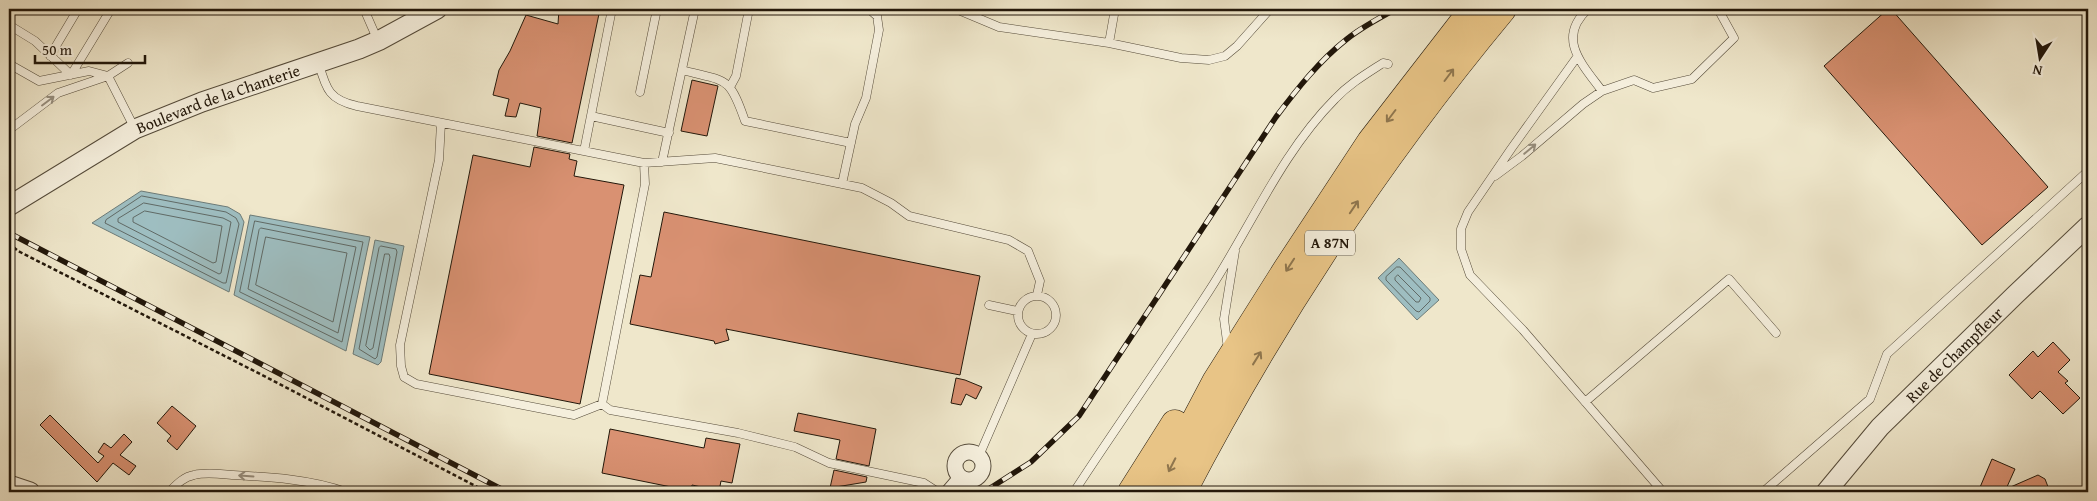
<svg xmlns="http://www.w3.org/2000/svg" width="2097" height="501" font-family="'Gentium Book Plus',serif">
<rect width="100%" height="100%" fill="#efe7cb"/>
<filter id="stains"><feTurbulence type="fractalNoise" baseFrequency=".004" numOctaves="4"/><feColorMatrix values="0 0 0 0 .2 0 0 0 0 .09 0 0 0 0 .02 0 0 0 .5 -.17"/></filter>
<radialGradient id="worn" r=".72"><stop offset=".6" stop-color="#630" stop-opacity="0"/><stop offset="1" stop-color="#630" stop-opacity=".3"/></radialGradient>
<path fill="#9ebec1" stroke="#6c7b78" d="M141,191L228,207L240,214L244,222L229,292L92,223Z
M250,215L370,237L346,351L234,295Z
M375,240L404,246L381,362L378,365L353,354Z
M1399,258L1439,300L1417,320L1378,278Z"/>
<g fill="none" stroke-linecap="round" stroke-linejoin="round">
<path stroke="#606a66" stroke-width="1" d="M142,196L226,212L236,218L239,224L226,283H223L105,223L106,220Z
M144,203L223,218L231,222L221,273L219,274L118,222V219Z
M145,211L222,226L216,262L213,263L133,222V218Z
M255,221L363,242L342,342L240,292Z
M261,228L356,247L338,333L248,289L259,230Z
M266,237L347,253L333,322L256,285Z
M381,246L396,249L397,252L377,357L375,359L359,349L379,248Z
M385,254H389L390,257L373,348L370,350L366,346Z
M1397,267H1400L1430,298V301L1419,312L1416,311L1386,280V277Z
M1398,275L1421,298L1419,302H1416L1395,280V278Z"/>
</g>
<path fill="#d99172" stroke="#22170a" d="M559,9H600L572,143L537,136L541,108L520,103L516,117L505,116L509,99L493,95L499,70L510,51L526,15L558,24Z
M1888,9H1891L2048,187L1982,245L1824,66Z
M692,80L718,86L707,136L681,131Z
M534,147L570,154L569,159L577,161L574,176L624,185L580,404L429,374L473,155L530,167Z
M664,212L980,276L960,375L726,329L729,340L715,344L714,341L630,324L640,275L651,277Z
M2053,342L2070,360L2058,372L2068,381L2065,383L2080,398L2063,414L2040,391L2032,399L2009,375L2033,351L2038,357Z
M956,378L965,380L982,387L976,399L966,394L961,405L951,403Z
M172,406L196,426L177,450L167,441L171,436L157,423Z
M798,413L876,429L869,466L836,459L840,440L794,431Z
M50,415L98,463L104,456L98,452L104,443L111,448L124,434L132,442L120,455L136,466L129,475L113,463L97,482L40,425Z
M610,429L704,448L706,438L740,444L732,483L721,481L719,491L692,485L691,491L602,473Z
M1992,459L2015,469L2006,489L2038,475L2045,479L2050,492H1978Z
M834,470L867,477L866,482L830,488Z"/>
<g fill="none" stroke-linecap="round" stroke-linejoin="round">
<defs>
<path id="service" d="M364,9L378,41
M956,9L999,27L1109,43L1181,58L1209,60L1225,56L1237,46L1270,9
M1588,9C1556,38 1582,64 1602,91
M9,25L35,41L71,75L111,9
M1109,43L1115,9
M50,56L78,9
M1577,57L1511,149L1468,212L1461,229V249L1470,275L1523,330L1663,492
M128,63L108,76L135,129
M9,64L39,81L89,71L108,76
M319,64C326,90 330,100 357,106L644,163L715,158L862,188L891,203L909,216L1009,240L1028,251L1040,281L1037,295
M682,70C727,82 729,75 745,121L851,143
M730,87L736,76L749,9
M640,92L657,9
M591,116L669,133
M441,123L439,160L400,345L401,366L404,377L416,384L574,415L602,404
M9,130L58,93L108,76
M584,151L612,9
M662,162L695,9
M644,163L645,184L602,404L610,410L738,433L795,447L829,463L924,483L938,492
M1495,176L1522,156L1583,104L1602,91L1634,80L1653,88L1692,79L1734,38L1718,9
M842,184L855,124L866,98L879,30L877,16L869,9
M1018 315a19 19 0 1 1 38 0a19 19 0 1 1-38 0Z
M989,305L1017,311
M1228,349L1224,319L1235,251
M1585,402L1729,279L1776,333
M979,456L1032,334
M169,492C176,485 183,477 194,475C206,472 220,474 232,475C270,477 310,479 346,492
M1074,492C1118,424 1165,359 1209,291C1250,228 1282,152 1335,99C1349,84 1366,74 1383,63L1388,64
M1763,492L1870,399L1887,354L2088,171"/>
<path id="minor" d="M955 466a14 14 0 1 1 28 0a14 14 0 1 1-28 0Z
M949,492L961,478"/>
<g id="tertiary">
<path id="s1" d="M9,206L135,129L202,102L359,49L380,40L437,9"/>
<path d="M9,485L30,492"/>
<path id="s2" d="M1826,492L1880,427L2015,295L2088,226"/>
</g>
<path id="motorway" d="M1132,492L1175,424
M1158,492L1216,382L1288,268L1371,142L1474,9
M1182,492C1271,321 1379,157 1502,9"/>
</defs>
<use href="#service" stroke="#554b3a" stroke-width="9"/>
<use href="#minor" stroke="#554b3a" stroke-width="17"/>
<use href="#tertiary" stroke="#554b3a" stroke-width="21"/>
<use href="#motorway" stroke="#22170a" stroke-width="29"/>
<path stroke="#22170a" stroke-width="2.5" stroke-dasharray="4 2.5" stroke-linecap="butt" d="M9,243L18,251L268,378L487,492"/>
<use href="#service" stroke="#f5efdd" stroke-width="8"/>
<use href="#minor" stroke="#f5efdd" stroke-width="15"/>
<use href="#tertiary" stroke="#f5efdd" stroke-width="19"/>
<use href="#motorway" stroke="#e8c486" stroke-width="28"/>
<defs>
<path id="rail" d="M9,233L507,492
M984,492L1031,462L1079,416L1276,117C1297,89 1319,61 1347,39C1362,27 1379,18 1396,9"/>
</defs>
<use href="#rail" stroke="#22170a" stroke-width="5.5"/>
<use href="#rail" stroke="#f5efdd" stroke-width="4" stroke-dasharray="11" stroke-linecap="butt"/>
</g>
<defs><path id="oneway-shaft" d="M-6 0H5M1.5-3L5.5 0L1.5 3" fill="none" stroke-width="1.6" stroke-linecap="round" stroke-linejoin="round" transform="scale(1.25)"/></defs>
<g stroke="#8f764e">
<use href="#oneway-shaft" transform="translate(1449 75) rotate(-53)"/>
<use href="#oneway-shaft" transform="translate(1391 116) rotate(127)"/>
<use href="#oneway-shaft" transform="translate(1354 207) rotate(-56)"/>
<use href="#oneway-shaft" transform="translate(1290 265) rotate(123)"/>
<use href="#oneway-shaft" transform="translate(1257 358) rotate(-58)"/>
<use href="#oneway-shaft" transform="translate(1172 465) rotate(117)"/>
</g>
<g stroke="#968e7e">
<use href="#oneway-shaft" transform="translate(48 101) rotate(-37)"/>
<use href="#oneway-shaft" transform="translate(1530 149) rotate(-40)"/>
<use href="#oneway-shaft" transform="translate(246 476) rotate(-176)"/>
</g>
<g text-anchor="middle" stroke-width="4" stroke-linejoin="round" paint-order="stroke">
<rect fill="#f5efdd" stroke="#615849" stroke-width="1" x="1305" y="230.5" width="50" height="25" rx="4"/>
<g font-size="15" font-weight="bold" fill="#22170a">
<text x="1330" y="248">A 87N</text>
</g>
<g font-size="16" fill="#22170a" stroke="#f5efdd">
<text dy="6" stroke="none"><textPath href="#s1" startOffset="236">Boulevard de la Chanterie</textPath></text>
<text dy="6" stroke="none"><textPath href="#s2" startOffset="188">Rue de Champfleur</textPath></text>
</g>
</g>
<rect width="2097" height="501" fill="none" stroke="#efe7cb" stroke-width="30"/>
<rect x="10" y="10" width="2077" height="481" fill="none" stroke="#22170a" stroke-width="2.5"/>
<rect x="15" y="15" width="2067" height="471" fill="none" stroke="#22170a"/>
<g transform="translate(2040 58) rotate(192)" stroke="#f5efdd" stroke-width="4" paint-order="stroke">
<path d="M0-4L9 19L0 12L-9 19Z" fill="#22170a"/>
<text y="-8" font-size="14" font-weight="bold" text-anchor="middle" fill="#22170a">N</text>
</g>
<path d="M35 55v8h110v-8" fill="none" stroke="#22170a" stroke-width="2.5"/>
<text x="42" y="55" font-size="15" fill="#22170a" stroke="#f5efdd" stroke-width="4" paint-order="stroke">50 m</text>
<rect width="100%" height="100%" filter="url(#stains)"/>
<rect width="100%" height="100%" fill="url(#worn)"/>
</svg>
